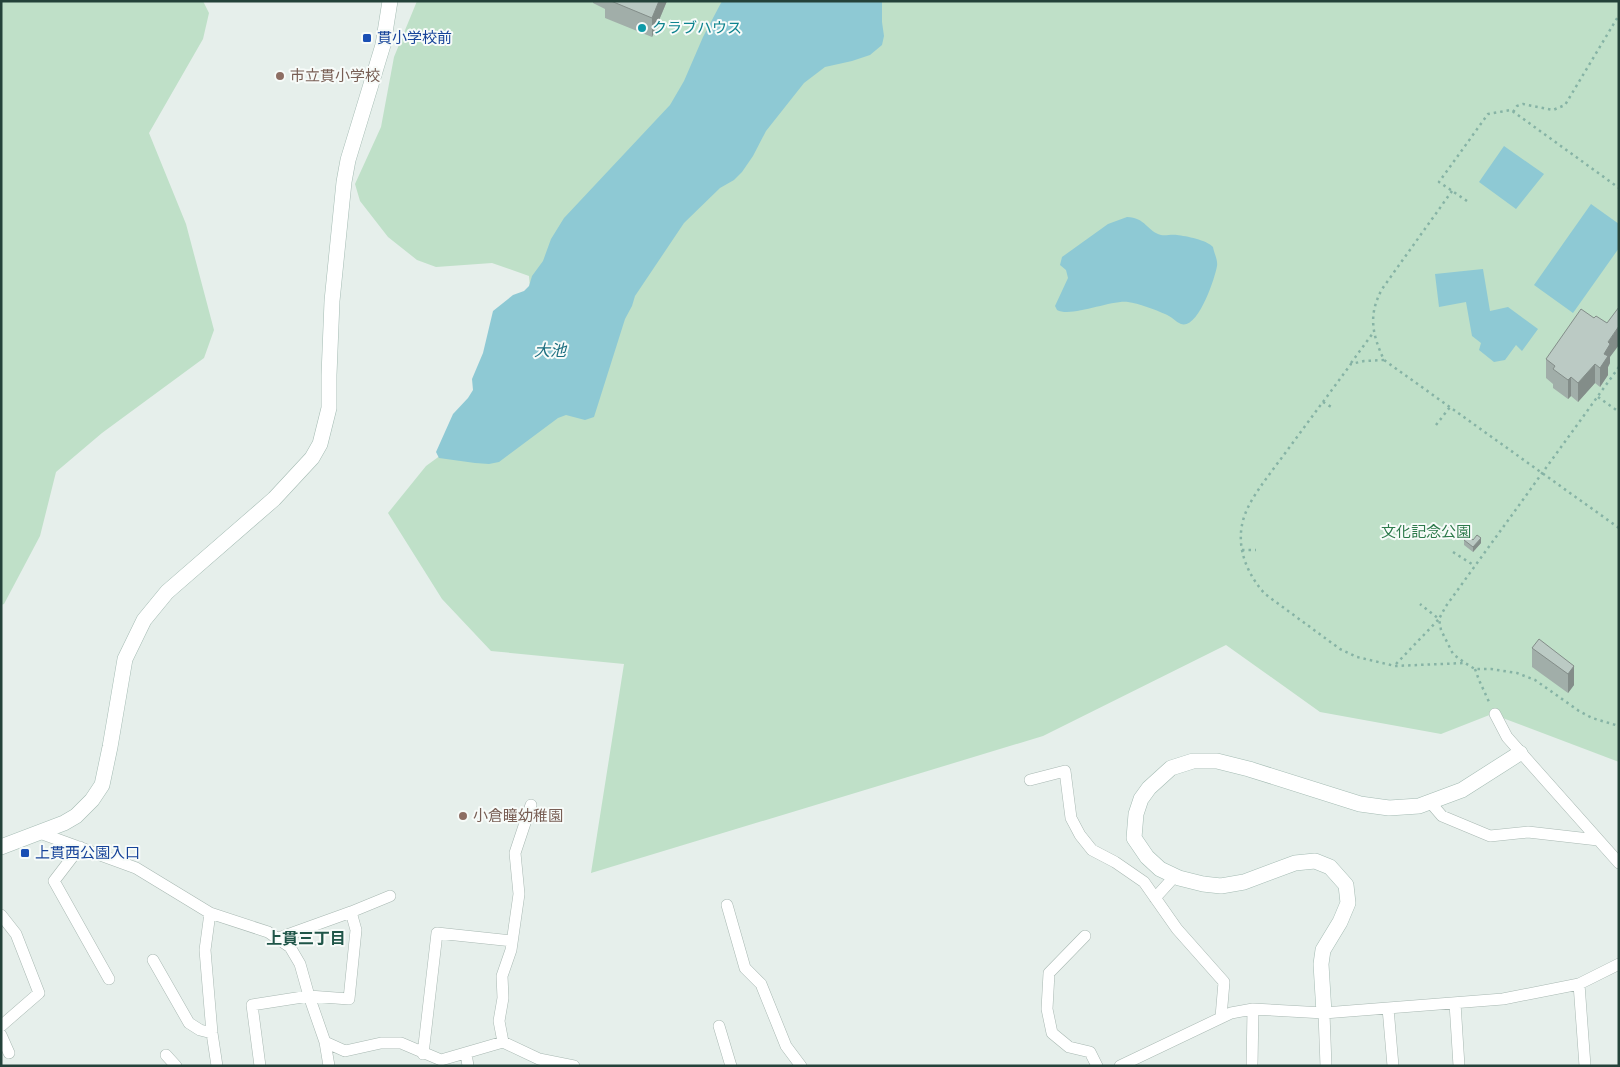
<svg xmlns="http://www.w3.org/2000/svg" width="1620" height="1067" font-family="'PT Sans Narrow','Noto Sans JP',sans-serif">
<rect width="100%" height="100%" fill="#e6efeb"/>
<path fill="#bfe0c8" d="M1,1H203L209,13L203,39L149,133L186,224L214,330L204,358L102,433L56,472L40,536L4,604L1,605Z
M417,1H1619V762L1492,714L1441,734L1320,712L1226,645L1043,736L591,873L624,664L491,651L442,599L388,513L426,466L493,417L531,299L529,276L492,263L436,267L417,260L388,237L360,201L355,184L381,127L394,57Z"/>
<path fill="#8ec9d4" d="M722,1H882V22L884,36L882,45L870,55L852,61L825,67L804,83L766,131L753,156L742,172L734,180L720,188L684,223L635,296L632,306L625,319L594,417L585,420L566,415L558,418L499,462L489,464L475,463L439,458L436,452L453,414L468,398L473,390L472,379L483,353L493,311L513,295L524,291L529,286L532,276L543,261L551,239L564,218L670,105L684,81L703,37Z
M1504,146L1544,174L1516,209L1479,182Z
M1591,204L1619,224V248L1573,313L1534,285Z
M1127,217C1145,217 1148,232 1161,235C1166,236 1171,234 1177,235C1186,236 1207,240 1213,247C1214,253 1218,260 1217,266C1215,278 1198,330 1181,324C1176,322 1171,316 1165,314C1156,310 1138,303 1128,302C1110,300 1071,318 1057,310L1055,306L1068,278L1066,270L1060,265L1062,257L1108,224Z
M1483,269L1490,311L1508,307L1538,329L1522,351L1516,345L1505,360L1494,362L1479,350L1481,343L1472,336L1466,302L1439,307L1435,274Z"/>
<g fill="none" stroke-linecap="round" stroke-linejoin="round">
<defs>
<path id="street" d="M1495,714L1507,737L1619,863
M1030,780L1065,771L1071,818L1080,835L1092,850L1115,862L1144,882L1177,929L1224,982L1221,1017
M1430,802L1442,816L1490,836L1528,832L1598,840
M40,833L136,868L210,913L268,932L290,947L300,964L309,996L325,1042L329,1066
M80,847L54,881L109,979
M1155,898L1175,876
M727,905L745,968L761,984L786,1046L801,1066
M351,912L390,896
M210,913L205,950L212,1033L217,1066
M1,915L16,934L39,993L1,1026
M1085,936L1049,973L1047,1009L1052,1033L1069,1047L1090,1052L1097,1066
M153,960L189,1023L200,1030L212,1033
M1579,984L1585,1066
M1455,1003L1459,1066
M1388,1008L1393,1066
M1324,1013L1326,1066
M719,1026L731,1066
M1,1035L9,1053
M325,1042L345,1051L381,1043H401L441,1060L503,1042L539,1059L574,1066
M503,1042L499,1021L503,998L502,976L511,950L519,894L515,853L531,805
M466,1053L468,1066
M423,1054L437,933L512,941
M166,1055L176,1066
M260,1066L252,1005L309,996L349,999L356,930L351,912L276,939
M1120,1066L1231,1013L1253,1009L1324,1013L1503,999L1579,984L1619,964
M1252,1066L1253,1009"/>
<path id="secondary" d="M1,847L64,823L76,816L92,800L102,785L110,747L125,659L144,620L167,592L274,499L312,458L320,444L329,408V375L332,301L344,182L348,160L383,45L390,1
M1324,1013L1321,964L1323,950L1340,922L1348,903L1346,885L1330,867L1315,861L1295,863L1244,882L1221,886L1203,884L1179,878L1160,869L1147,857L1134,838L1136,814L1141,799L1149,788L1171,768L1193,761H1217L1249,769L1360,804L1389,808L1419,806L1462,790L1520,753"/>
</defs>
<use href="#street" stroke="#a8b8b2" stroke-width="12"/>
<use href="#secondary" stroke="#a4bbb3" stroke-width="16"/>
<path stroke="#86b3a5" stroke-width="2.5" stroke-dasharray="2.5 4" stroke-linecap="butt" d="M1513,112L1517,106L1523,104L1553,110L1565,105L1619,15
M1452,191L1382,289C1368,315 1372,334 1384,360L1619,528
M1467,201L1439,182L1488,114L1511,110L1619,188
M1384,360L1364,361L1351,364L1263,483C1256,493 1248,505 1244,517C1235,545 1246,573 1265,594L1340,649L1357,657L1395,666L1464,663
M1351,363L1373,333
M1619,367L1446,606L1439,619L1441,630L1453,654L1465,663L1475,669H1491L1517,673L1535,680L1579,711L1592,718L1619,726
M1598,397L1619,412
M1323,402L1333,408
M1436,425L1450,407
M1242,550H1256
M1453,552L1475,566
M1396,664L1439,619L1420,604
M1475,669L1479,680L1490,704"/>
<use href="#street" stroke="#fff" stroke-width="11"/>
<use href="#secondary" stroke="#fff" stroke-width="15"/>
</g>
<path fill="#a1aea9" d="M593,1H667L652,37L605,18V9L593,3Z
M1610,357V363L1608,367V375L1600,387L1595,383L1578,402L1571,396L1568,399L1553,388V384L1546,378V359Z
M1464,540H1473L1481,543L1473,552L1464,545Z
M1532,648L1574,666V685L1568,693L1532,667Z"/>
<path fill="#838d89" d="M659,1H667L652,37V18Z
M1619,326V345L1610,357V363L1608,367V375L1600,387V368L1604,354L1608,342Z
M1595,364V383L1578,402V383Z
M1571,377V396L1568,399V380Z
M1481,538V543L1473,552V547Z
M1574,666V685L1568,693V674Z"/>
<path fill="#bbcac4" stroke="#838d89" d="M611,1H659L652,18Z
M1619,307V326L1608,342L1610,344L1604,354L1608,356L1600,368L1595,364L1578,383L1571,377L1568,380L1553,369L1555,366L1546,359L1581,309L1594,318L1596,316L1607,323Z
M1477,535L1481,538L1473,547L1464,540L1468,536L1473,540Z
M1539,639L1574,666L1568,674L1532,648Z"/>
<circle fill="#0f9aa8" stroke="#f7fbf9" stroke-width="2" cx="642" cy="28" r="5"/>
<g fill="#1a4fb4" stroke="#f7fbf9" stroke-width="2">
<rect x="362" y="33" width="10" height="10" rx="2.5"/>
<rect x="20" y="848" width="10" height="10" rx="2.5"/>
</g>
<g fill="#8d6e63" stroke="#f7fbf9" stroke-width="2">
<circle cx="280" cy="76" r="5"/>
<circle cx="463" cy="816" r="5"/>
</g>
<g text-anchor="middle" stroke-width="4" stroke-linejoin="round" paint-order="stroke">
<g font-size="15" fill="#0d838f" stroke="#f7fbf9" text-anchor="start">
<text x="652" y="33">クラブハウス</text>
</g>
<g font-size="15" fill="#164399" stroke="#f7fbf9" text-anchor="start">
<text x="377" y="43">貫小学校前</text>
<text x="35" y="858">上貫西公園入口</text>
</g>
<g font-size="15" fill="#785e54" stroke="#f7fbf9" text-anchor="start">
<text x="290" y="81">市立貫小学校</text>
<text x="473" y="821">小倉瞳幼稚園</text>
</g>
<g font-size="15" fill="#2d7a4b" stroke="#f7fbf9">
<text x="1426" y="537">文化記念公園</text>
</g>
<g font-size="16" font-style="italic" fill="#1c6f80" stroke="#f7fbf9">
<text x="550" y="356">大池</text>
</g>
<g font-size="16" font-weight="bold" fill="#1f5548" stroke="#f7fbf9">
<text x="306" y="944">上貫三丁目</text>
</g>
</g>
<rect width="1620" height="1067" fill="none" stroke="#24423a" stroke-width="5"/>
</svg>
